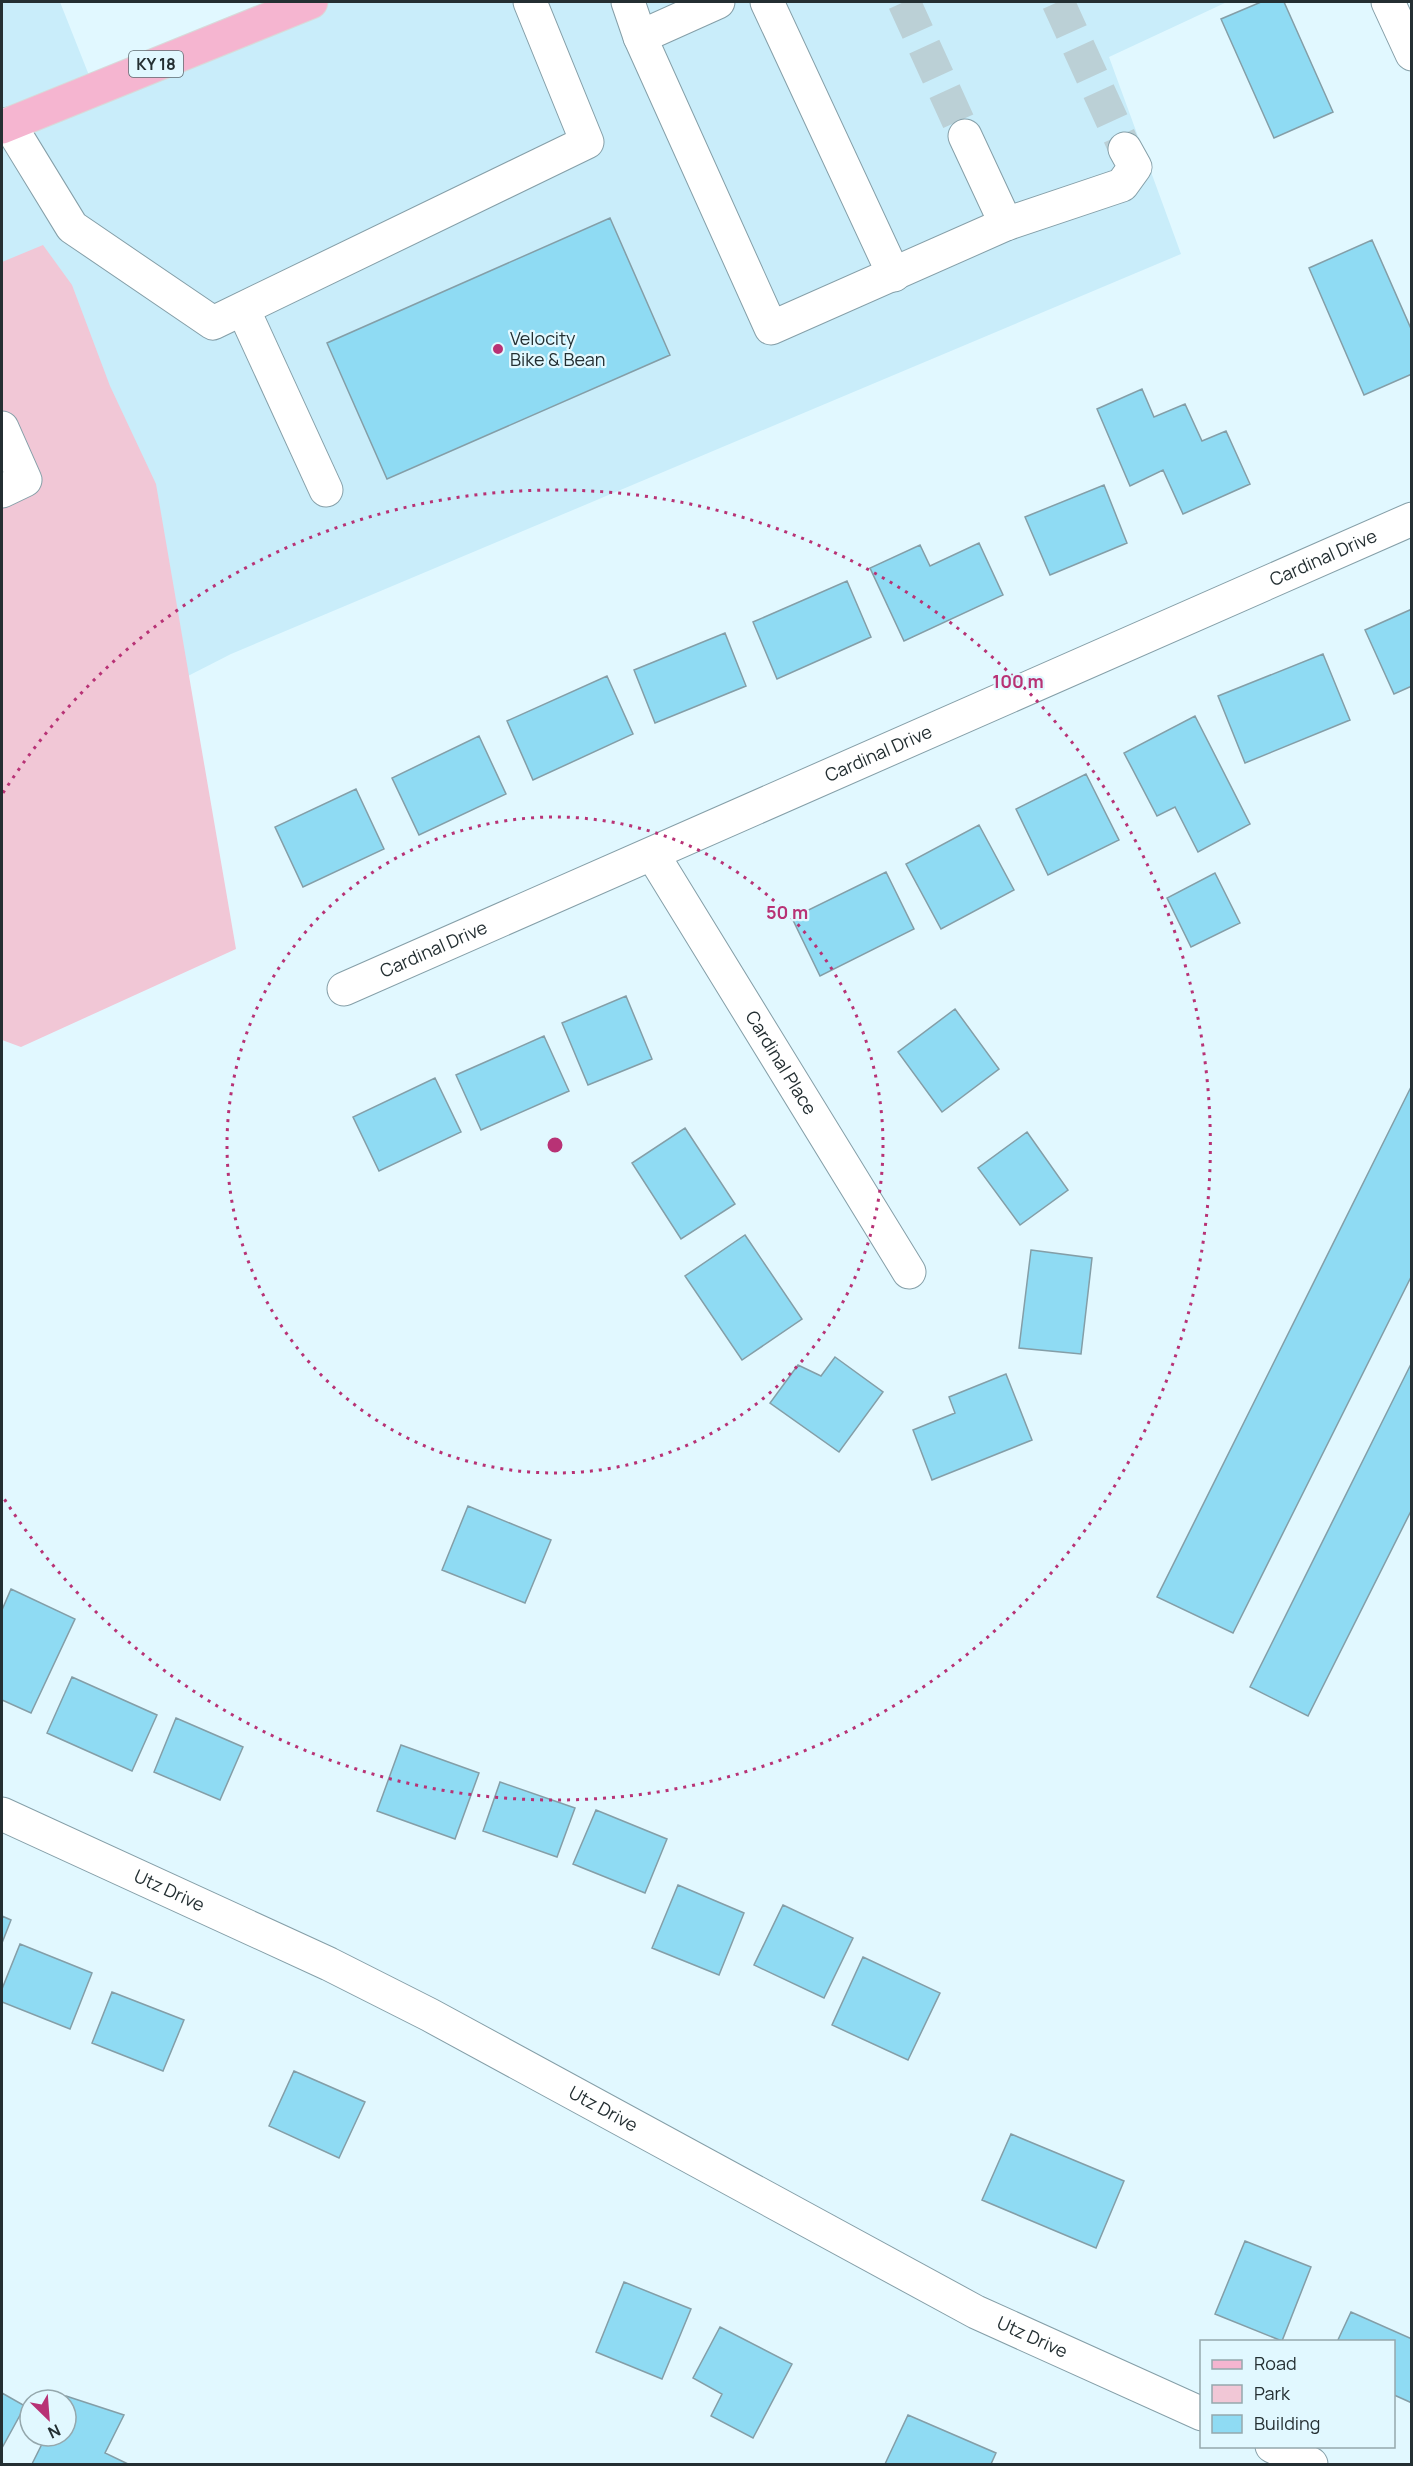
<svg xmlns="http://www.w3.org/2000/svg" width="1413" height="2466" font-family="Manrope,sans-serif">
<rect width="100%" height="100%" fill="#e1f8ff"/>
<path fill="#c9edfa" d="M2,2H60L94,88L310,2H1227L1109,57L1181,254L231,654L2,771Z"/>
<path fill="#f1c7d6" d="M43,245L72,285L110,386L156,484L236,949L21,1047L2,1040V262Z"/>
<path fill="#8fdbf3" stroke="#849ea7" stroke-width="1.5" d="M1261,2H1284L1333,112L1274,138L1221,19Z
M610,218L670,355L387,479L327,343Z
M1372,240L1412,331V374L1364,395L1309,268Z
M1142,389L1154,417L1185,404L1202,441L1226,431L1250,484L1183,514L1163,470L1130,486L1097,409Z
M1104,485L1127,543L1050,575L1025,517Z
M979,543L1003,595L904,641L870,568L920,545L930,566Z
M847,581L871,637L777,679L753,622Z
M1412,609V686L1394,694L1365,630Z
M725,633L746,686L655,723L634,670Z
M1323,654L1350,720L1245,763L1218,696Z
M607,676L633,734L533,780L507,721Z
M1195,716L1250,824L1198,852L1175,807L1157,816L1124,753Z
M479,736L506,794L419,835L392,778Z
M1086,774L1119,840L1048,875L1016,809Z
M356,789L384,849L303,887L275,827Z
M979,825L1014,890L941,929L906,864Z
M886,872L914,929L820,976L792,918Z
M1215,873L1240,923L1191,947L1167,898Z
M626,996L652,1059L588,1085L562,1023Z
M955,1009L999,1069L942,1112L898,1052Z
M544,1036L569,1091L481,1130L456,1075Z
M435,1078L461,1132L379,1171L353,1117Z
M1412,1085V1275L1233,1633L1157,1597Z
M685,1128L735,1204L681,1239L632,1163Z
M1027,1132L1068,1190L1020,1225L978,1168Z
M745,1235L802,1319L742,1360L685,1276Z
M1031,1250L1092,1258L1081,1354L1019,1348Z
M835,1357L883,1392L839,1452L770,1403L798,1365L821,1376Z
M1412,1362V1509L1308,1716L1250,1687Z
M1006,1374L1032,1440L932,1480L913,1430L955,1413L949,1397Z
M468,1506L551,1540L525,1603L442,1570Z
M11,1589L75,1619L31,1713L2,1700V1610Z
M72,1677L157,1715L132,1771L47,1733Z
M176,1718L243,1747L220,1800L154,1772Z
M401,1745L479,1773L455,1839L377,1811Z
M500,1782L575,1808L557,1857L483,1831Z
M596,1810L667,1839L645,1893L573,1864Z
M678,1885L744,1913L719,1975L652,1948Z
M783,1905L853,1938L824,1998L754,1965Z
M2,1916L11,1920L2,1943Z
M20,1944L92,1973L70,2029L2,2002V1989Z
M863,1957L940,1993L908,2060L832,2025Z
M112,1992L184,2020L163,2071L92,2043Z
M294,2071L365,2102L339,2158L269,2126Z
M1011,2134L1124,2181L1096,2248L982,2200Z
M1245,2241L1311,2267L1282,2341L1215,2314Z
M624,2282L691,2309L662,2379L596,2352Z
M1351,2312L1412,2339V2403L1394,2395V2342H1337Z
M720,2327L792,2364L753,2438L711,2416L722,2394L693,2378Z
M2,2393L25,2406L2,2448Z
M66,2396L124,2415L105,2453L128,2464H32L46,2436H66V2400H64Z
M908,2415L996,2453L991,2464H885Z"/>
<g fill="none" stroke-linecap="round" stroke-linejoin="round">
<path stroke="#bbd0d6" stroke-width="33" stroke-dasharray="33 16" stroke-linecap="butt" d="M904,2L965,136
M1058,2L1125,149"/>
<defs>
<g id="minor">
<path d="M628,2L640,37L771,328L1006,224L1122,185L1135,167L1125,149"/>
<path d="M767,2L894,275"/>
<path d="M1388,2L1412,54"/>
<path d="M640,37L718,2"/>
<path d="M9,124L72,227L213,323L587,142L530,2"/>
<path d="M965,136L1006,224"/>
<path d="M243,309L326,490"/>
<path d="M2,428L25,480L2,491"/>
<path id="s1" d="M653,855L909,1272"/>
<path id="s2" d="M344,989L1412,519"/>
<path id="s3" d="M2,1814L329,1964L430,2015L976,2312L1202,2414"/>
<path d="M1272,2446L1311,2464"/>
</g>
<path id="major" d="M2,127L311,2"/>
</defs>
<use href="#minor" stroke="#859fa8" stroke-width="35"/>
<use href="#major" stroke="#d8dada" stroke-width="35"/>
<use href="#minor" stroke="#fff" stroke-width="33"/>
<use href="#major" stroke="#f5b5d0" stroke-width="33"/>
</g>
<g fill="none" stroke="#b83275" stroke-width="3" stroke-dasharray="3 6">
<circle cx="555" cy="1145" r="328"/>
<path d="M3 793A655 655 0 1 1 3 1497"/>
</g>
<circle fill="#b83275" stroke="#e1f8ff" stroke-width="2" cx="498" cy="349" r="6"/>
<g text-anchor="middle" stroke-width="4.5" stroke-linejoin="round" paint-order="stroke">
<rect fill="#e1f8ff" stroke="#5d6b70" stroke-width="1.5" x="129" y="51" width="54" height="26" rx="4.5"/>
<g font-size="16" font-weight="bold" fill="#242f32">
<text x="156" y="70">KY 18</text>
</g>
<g font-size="18" fill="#242f32" stroke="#e1f8ff" text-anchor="start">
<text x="510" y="345">Velocity<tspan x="510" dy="21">Bike &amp; Bean</tspan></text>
</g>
<g font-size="18" fill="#242f32" stroke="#e1f8ff">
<text dy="6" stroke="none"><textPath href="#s2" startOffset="1070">Cardinal Drive</textPath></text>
<text dy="6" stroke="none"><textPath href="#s2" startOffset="584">Cardinal Drive</textPath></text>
<text dy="6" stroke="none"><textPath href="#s2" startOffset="98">Cardinal Drive</textPath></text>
<text dy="6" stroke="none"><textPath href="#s1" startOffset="244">Cardinal Place</textPath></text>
<text dy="6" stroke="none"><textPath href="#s3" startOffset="184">Utz Drive</textPath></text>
<text dy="6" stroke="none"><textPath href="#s3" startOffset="670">Utz Drive</textPath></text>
<text dy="6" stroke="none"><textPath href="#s3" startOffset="1156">Utz Drive</textPath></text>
</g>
</g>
<circle cx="555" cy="1145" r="9" fill="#b83275" stroke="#e1f8ff" stroke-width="3"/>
<g font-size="18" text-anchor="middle" font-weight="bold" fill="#b83275" stroke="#e1f8ff" stroke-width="4.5" stroke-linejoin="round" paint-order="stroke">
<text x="1018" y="688">100 m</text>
<text x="787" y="919">50 m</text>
</g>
<rect width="1413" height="2466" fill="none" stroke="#242f32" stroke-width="6"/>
<rect x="1200" y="2340" width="195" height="108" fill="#e1f8ff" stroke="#95a8ad" stroke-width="1.5"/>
<rect x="1212" y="2360" width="30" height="9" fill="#f5b5d0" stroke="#95a8ad" stroke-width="1.5"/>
<text x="1254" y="2370" font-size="18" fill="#242f32">Road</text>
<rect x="1212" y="2385" width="30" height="18" fill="#f1c7d6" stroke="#95a8ad" stroke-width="1.5"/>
<text x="1254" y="2400" font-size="18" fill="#242f32">Park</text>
<rect x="1212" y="2415" width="30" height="18" fill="#8fdbf3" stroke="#95a8ad" stroke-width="1.5"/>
<text x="1254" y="2430" font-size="18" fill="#242f32">Building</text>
<g transform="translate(48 2418) rotate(155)"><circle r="28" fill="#e1f8ff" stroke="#95a8ad" stroke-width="1.5"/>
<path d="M0-4.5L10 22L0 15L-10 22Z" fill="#b83275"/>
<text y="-9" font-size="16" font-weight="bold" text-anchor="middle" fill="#242f32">N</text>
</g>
</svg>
